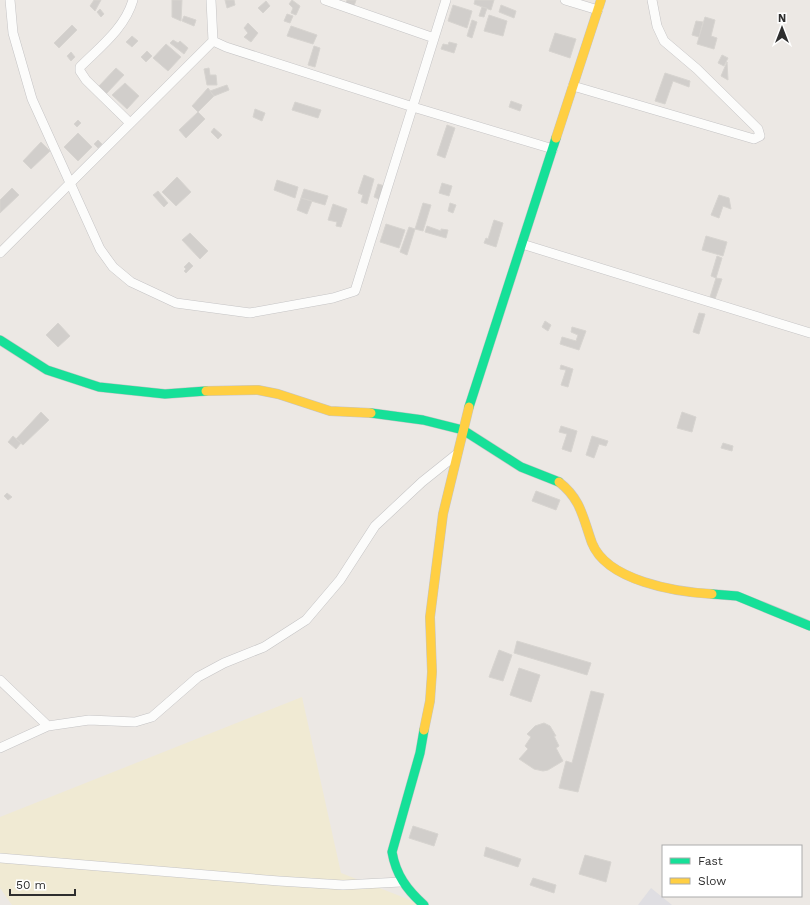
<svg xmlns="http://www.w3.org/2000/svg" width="810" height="905" font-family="'Work Sans',sans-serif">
<rect width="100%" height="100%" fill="#ece8e4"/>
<path fill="#dfdee2" d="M651,888L672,905H638Z"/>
<path fill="#f0ead3" d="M302,697L341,873L423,905H12L0,888V817Z"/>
<path fill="#d1cecb" stroke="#d7d4d0" d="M94,0H101L95,11L90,6Z
M172,0H182L181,21L172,17Z
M225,0H234L235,5L227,8Z
M292,0L300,6L296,15L291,13L293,8L289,4Z
M347,0H356L354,6L346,3Z
M475,0H494L491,10L474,4Z
M266,1L270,6L263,13L258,8Z
M453,5L472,11L467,28L448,21Z
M501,5L516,11L514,18L499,12Z
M482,7L487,8L484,17L479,16Z
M100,9L104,14L101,17L97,12Z
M287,14L293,16L290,23L284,21Z
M489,15L507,21L503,36L484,31Z
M184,16L196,20L194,26L182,21Z
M705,17L715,20L711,36L717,38L714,49L697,44Z
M472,20L477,22L472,38L467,36Z
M696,21L703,22L699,37L692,35Z
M248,23L258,33L251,42L244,37L248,33L244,28Z
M72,25L77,30L59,48L54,43Z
M291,26L317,35L313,44L287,36Z
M555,33L576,39L570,58L549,51Z
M132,36L138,41L132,47L126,42Z
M173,40L178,43L180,41L188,48L184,54L170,43Z
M449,42L457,44L454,53L441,49L443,44L448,45Z
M166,44L181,57L168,71L153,58Z
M314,46L320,48L315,67L308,65Z
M147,51L152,56L146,62L141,57Z
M71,52L75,57L71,61L67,56Z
M722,55L728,58L724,66L718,63Z
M727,62L728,80L721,76Z
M116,68L124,75L106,94L99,86Z
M209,68L210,75H216L217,85H207L204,69Z
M665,73L690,81L689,87L673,81L665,104L655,101Z
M125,83L139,96L127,109L112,95Z
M227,85L229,90L214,96L210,91Z
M208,88L214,96L198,112L192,106Z
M511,101L522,105L520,111L509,107Z
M295,102L321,110L318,118L292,110Z
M255,109L265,113L262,121L253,117Z
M198,112L205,119L186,138L179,130Z
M78,120L81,123L77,127L74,124Z
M447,125L455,128L445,158L437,155Z
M214,128L222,135L218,139L211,132Z
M78,133L92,147L78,161L64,147Z
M98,140L102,144L98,148L94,144Z
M41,142L50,151L31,169L23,161Z
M364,175L374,179L367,204L361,202L363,195L358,193Z
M177,177L191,192L176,206L162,192Z
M277,180L298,187L295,198L274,190Z
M442,183L452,186L449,196L439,193Z
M378,184L385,186L381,200L374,197Z
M12,188L19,195L0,213V200Z
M304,189L328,196L325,205L301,198Z
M158,191L168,203L164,207L153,195Z
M719,195L729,198L731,209L723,206L719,218L711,215Z
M301,198L312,201L307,214L297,210Z
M423,203L431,205L423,231L415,229Z
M450,203L456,205L453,213L448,211Z
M333,204L347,209L341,227L336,226L337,222L328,220Z
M494,220L503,223L496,247L484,243L486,238L488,239Z
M386,224L405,230L399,248L380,242Z
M427,226L441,231V229L448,230L446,238L425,232Z
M409,227L415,229L407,255L400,252Z
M190,233L208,251L200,259L182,240Z
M706,236L727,242L723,256L702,250Z
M717,256L722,258L716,278L711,276Z
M189,262L193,266L186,273L184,271L186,269L184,267Z
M716,278L722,279L715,299L710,297Z
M699,313L705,314L699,334L693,332Z
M545,321L551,325L548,331L542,327Z
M58,323L70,336L58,347L46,335Z
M572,327L586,331L579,350L560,344L562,337L576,341L578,335L571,332Z
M561,365L573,369L568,387L561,385L566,370L560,369Z
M41,412L49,420L23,445L16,439Z
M682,412L696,417L692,432L677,428Z
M561,426L577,431L571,452L562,449L567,434L559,432Z
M13,436L21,443L16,449L8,442Z
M592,436L608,441L606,446L599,444L594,458L586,455Z
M723,443L733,446L732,451L721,448Z
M536,491L560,500L556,510L532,501Z
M7,493L12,497L8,500L4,496Z
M517,641L591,663L587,675L514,653Z
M499,650L512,655L503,681L489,677Z
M519,668L540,675L531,702L510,695Z
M591,691L604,694L578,792L559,788L566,761L572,763Z
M544,723L550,726L556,736H554L559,746L556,748L563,761L548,770L543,771L534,769L519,759L528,749L525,746L531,737L527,734L535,726Z
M413,826L438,834L434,846L409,838Z
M486,847L521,859L518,867L484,856Z
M585,855L611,862L606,882L579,874Z
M533,878L556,885L554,893L530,885Z"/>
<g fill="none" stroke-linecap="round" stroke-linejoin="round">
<defs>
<path id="street" d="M10,0L13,33L32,99L100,249L113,267L131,282L176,303L250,313L333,298L355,291L446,0
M325,0L434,38
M565,0L598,10
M213,41L226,47L413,107L553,149
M573,86L754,139L760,136L758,129L697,69L664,41L657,26L652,0
M130,123L86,80L80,71V67C100,47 125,28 133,0
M522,244L810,333
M0,253L213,41L211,0
M0,680L48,726
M0,748L48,726L89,720L135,722L152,717L198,677L224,663L264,647L306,620L340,580L375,526L422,482L457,454
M0,858L279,881L343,885L401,882"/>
<path id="fast" d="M0,340L47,370L99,387L165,394L206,391
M469,407L556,138
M371,413L423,420L463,430L521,467L559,482
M712,594L737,596L810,626
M424,905C407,890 396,875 392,852L420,753L424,730"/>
<path id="slow" d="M556,138L601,0
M206,391L258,390L278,394L330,411L371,413
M559,482C581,499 583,518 592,543C607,581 676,592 712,594
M424,730L430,701L432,672L430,617L443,514L469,407"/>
</defs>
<use href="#street" stroke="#c5c4c5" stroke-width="10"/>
<use href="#fast" stroke="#c5c4c5" stroke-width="10"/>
<use href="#slow" stroke="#c5c4c5" stroke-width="10"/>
<use href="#street" stroke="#fcfcfb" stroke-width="9"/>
<use href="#fast" stroke="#16e098" stroke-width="9"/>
<use href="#slow" stroke="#ffcf43" stroke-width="9"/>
</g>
<rect x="662" y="845" width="140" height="52" fill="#ffffff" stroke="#ababab"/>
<rect x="670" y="858" width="20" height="6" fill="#16e098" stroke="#ababab"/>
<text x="698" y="865" font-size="12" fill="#2e2e2e">Fast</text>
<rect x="670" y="878" width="20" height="6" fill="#ffcf43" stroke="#ababab"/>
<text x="698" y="885" font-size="12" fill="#2e2e2e">Slow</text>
<g transform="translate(782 28)" stroke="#ffffff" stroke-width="3" paint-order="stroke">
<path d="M0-3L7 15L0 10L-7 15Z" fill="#2e2e2e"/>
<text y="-6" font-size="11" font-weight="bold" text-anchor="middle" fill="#2e2e2e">N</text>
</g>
<path d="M10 889v6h65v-6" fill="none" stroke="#2e2e2e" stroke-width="2"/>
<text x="16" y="889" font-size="12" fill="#2e2e2e" stroke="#ffffff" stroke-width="3" paint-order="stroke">50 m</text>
</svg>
